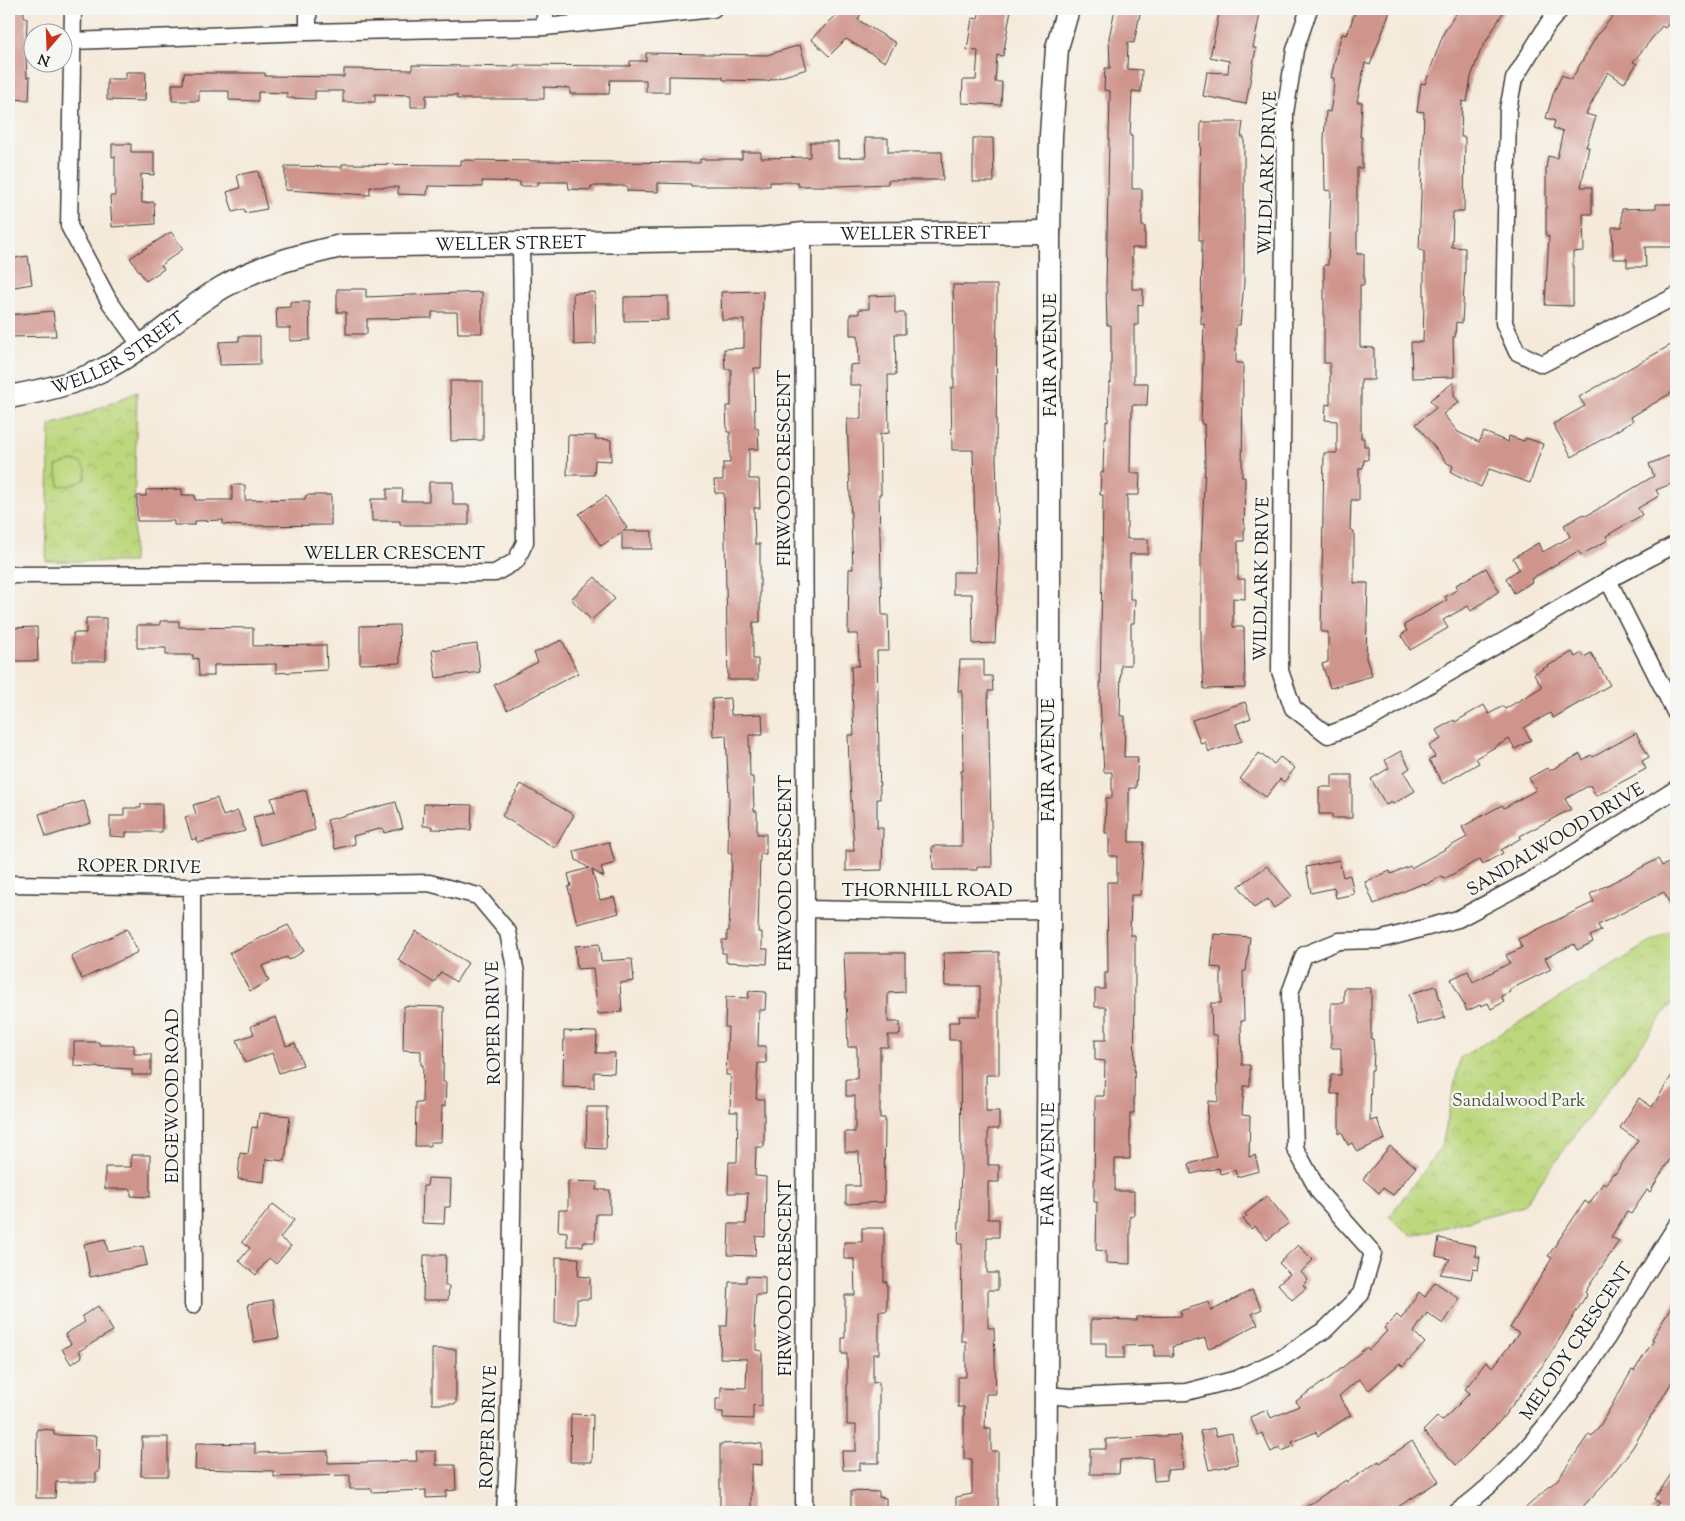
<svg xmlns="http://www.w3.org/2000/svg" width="1685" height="1521" font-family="'Sorts Mill Goudy',serif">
<defs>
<pattern id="park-crowns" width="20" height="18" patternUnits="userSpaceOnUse" patternTransform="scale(1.25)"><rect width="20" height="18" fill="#bcd77c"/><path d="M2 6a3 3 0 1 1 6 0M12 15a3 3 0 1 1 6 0" fill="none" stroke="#a1b86b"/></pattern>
</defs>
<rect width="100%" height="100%" fill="#f6f6f2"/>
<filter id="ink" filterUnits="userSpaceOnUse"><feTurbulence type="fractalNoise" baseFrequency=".02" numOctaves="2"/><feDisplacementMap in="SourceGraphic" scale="10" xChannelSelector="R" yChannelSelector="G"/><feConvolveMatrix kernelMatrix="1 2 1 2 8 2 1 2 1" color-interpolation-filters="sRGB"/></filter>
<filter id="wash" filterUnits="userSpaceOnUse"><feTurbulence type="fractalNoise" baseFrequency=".0096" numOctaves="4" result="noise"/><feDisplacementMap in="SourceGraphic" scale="20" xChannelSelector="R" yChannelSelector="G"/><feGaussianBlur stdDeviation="1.12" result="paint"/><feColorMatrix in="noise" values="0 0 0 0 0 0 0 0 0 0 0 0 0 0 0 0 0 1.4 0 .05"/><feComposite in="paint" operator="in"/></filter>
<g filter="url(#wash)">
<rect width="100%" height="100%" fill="#f5eada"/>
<path fill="url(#park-crowns)" stroke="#6c7a4c" d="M137,392L133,562L46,561L50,425L78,417Z
M1676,927V1003H1672L1523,1206L1412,1236L1389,1217L1442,1146L1460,1058Z"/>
<path fill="#bcd77c" stroke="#6c7a4c" d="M72,461L80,462L86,469L85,479L72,485L59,486L56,466Z"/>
<g id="blocks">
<path fill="#cf948c" d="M9,9H24V18H27L26,56L27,77H30L29,100L9,99Z
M843,9H863L858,20L896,43L885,62L846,39L829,56L811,39Z
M980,9H1011L1003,56L997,55L995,82H1002L1001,105L962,103L963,80H976L978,51L967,50L972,18L978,19Z
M1115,9H1141L1134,43L1128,42L1127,69L1142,70L1141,92L1132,91L1130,136H1132V189H1142V226H1145V248H1132V289H1143V305L1138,304V325H1134V383H1148L1147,405H1132V417H1131L1130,473H1140L1139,495H1127V539H1148V554H1130V599H1135L1134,623H1131V665H1121L1120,716H1125L1124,757H1138L1136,788H1129V842H1144L1140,895H1131L1130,935H1135V974L1134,1113H1130V1159H1115V1191H1134V1216H1130V1264L1106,1263V1251L1096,1250L1097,1202H1094L1095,1096H1104L1105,1061L1095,1060V1040H1106V1007H1095V989H1105V973H1108L1107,882H1117V856H1109V833H1105L1106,798H1112V772H1104L1100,700L1103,495H1100L1101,472L1103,473L1104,439H1106V421L1108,422L1109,383H1111V325H1107L1106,286L1110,91L1104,90L1105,68H1110L1109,38Z
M1220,9H1261L1253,48H1256L1246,104L1203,96L1207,72L1228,73L1229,61L1210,57Z
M1356,9H1391L1370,65L1365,63L1357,102H1362L1360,137H1362V168H1357V254H1364V285H1360V347L1374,348V380H1361V438H1364V446H1368V460H1364L1363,468H1359V500H1351L1350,530L1354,531V583H1368L1366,658L1372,676L1330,688L1322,664L1328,662V632H1321L1324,453H1337V421L1325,420L1326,404L1330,405V363H1324V265H1328L1331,191L1325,190L1324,139L1326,111L1330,112L1333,94L1334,78H1331L1337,50L1342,34L1347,35Z
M1459,9H1505L1480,52L1471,77L1467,102L1462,101L1461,137H1465L1464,212H1453L1452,247L1465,248V269L1462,323L1456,322L1455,337H1453L1454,377L1412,378L1411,342H1423L1424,301V251L1419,250L1424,112L1417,111L1421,83L1425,84L1444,32Z
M1619,9H1676V14L1665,28L1662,26L1633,62L1637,64L1624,83L1608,72L1586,114L1596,117L1586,147H1589L1581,187H1592V214H1583L1584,251L1573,252V306L1545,305L1549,236H1546V169L1548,156L1557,158L1563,131L1553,128L1555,121L1546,118L1554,91L1562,75L1571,80L1598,34Z
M800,45L807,69L767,81L723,80V77L669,76V92H646V80H610L609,94H570V88L544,87V99H457V95H426V107H411V95L375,94V102H343V91H315V99L287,98V93L258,92V101L229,100V91H199V101H172V84H183L184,73H265V76L344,77V69L412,70V65L514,67V65L630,66V61H646V53L767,55Z
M126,72H146L145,101L107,100V79H126Z
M1201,122H1243L1241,137H1244V283L1240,325H1236V363H1243L1242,477H1245L1244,541H1238V579H1245V599L1233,598V627H1244L1245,688L1204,689L1201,647V554L1205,465L1204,424H1201L1204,324H1201L1202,240H1199Z
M865,138H888V152H942L943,180H888V184L838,186H798V182H770V186H691V184L658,183V192L627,191V186H591V190L569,189L568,182H538V186H520V182L482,181V187L428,186L427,195L398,194V187H370V195L285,190V166L342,167V164L461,165V160L700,163V159H742V152H761V158L810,157V142H838V158L866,157Z
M973,138H993L994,182H973Z
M112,144H131V152H154V175L141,174L142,203L154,202L155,224L112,227L110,196H115V156L112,157Z
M258,171L267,209L245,213L244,209L233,212L227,192L240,188L237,175Z
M1656,204H1676V247H1645L1646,267H1627V259H1613L1612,227H1622V209L1656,208Z
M171,232L183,249L161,265L164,269L146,281L130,258Z
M28,256L32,284L9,288V259Z
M953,285H997L996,459L999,554L995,643L973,644L972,594H953V572H976L973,450H952L951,388H954V347Z
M337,289H366V297L482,292V333H458L457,312H432V318L367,319V334H346V312H337Z
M763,291L761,368H754L755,428H758L759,449H749V479H759L760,508H754L755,544H760V622H753V659H758V680H728L724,493H715L714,480H723V463H730V432H727L726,406H731V369H725L724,349L744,348V320H722L721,292Z
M595,292L596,344L574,345L573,293Z
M895,295V313H905V334H895L896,375H888L889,433L880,434L881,494H879L882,615H888L889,651H877L880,799H877V828H883L882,870L846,871V851H854L849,763L848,735H854L851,666H859L858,634H848L849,569H853L847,419H861V385H850V365L859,364L858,335H850V314H859V309H869V296Z
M668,296V320L624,321V297Z
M290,302H309L310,340L290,341V328H277L276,308L290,307Z
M53,311L56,336L9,337V315Z
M239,336H260V364L220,365L219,342L239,341Z
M1676,342V390L1631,417L1633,421L1572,457L1553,424L1585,406L1579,397Z
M450,381H483V440L451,441Z
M1454,382V396L1459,402L1443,414L1458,432L1479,442L1484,432L1508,442L1509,436L1524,441L1526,438L1543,444L1530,483L1489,469L1481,487L1451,472L1453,466L1447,463L1416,424L1436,408L1430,400Z
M568,435L596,436L595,439L611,440V461L595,460L594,475H567Z
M1676,453V482L1656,490L1659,496L1638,508L1642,515L1606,536L1608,540L1581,555L1578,551L1531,579L1532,582L1514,593L1506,578L1519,569L1513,558L1538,543L1543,552L1570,537L1564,525L1584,514L1586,516L1654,476L1649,464Z
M429,482H453V505H469V525H400V521H372L371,499H387V489H403L402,501H429Z
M232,485H245V500L305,499L306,495H331V525L243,526L223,524V520L195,521V525H174V521H137V496H146V490L182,489V495H195V500H232Z
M606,496L627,528L623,531H652V549H622V532L601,546L579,514Z
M1486,568L1499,591L1471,611L1468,606L1443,620L1448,628L1410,650L1401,635L1407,631L1404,625L1447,600L1445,597L1458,589L1456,585Z
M595,577L615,599L591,620L571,599Z
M86,618H106V661H73V633H86Z
M160,621H179V627L253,628V646L326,645L327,670L276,673V664L214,665V676H199L198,658L193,659V655H166V648H137V625H160Z
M399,625L400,663L360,664V626Z
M37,627L38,661H9V628Z
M562,640L578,673L507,710L494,685L538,662L534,653Z
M477,644L480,672L436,678L432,650Z
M1572,652L1575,657L1582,653L1584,657L1591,653L1610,685L1553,718L1550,713L1524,728L1531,740L1515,749L1509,739L1476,758L1479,763L1443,784L1429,760L1435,757L1429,746L1441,739L1436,730L1454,720L1455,722L1484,705L1489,714L1503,706L1505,709L1542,687L1534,674Z
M960,660H984V676H992L993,691H988L992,867H977V870H933L932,846H962L961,771H963L962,691H958Z
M730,698L731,715L762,714L763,735H749L750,777H753L754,811H757V834H766V854H760L758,932H762V949H768L767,964L726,962V953H722V940H727V931H729L732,853H728L729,796L726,735L713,736L712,699Z
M1245,702L1251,718L1236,724L1242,741L1209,752L1205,742L1201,744L1192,720Z
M1636,733L1649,757L1642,761L1646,769L1596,796L1590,785L1565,799L1571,809L1520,836L1521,838L1501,850L1503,853L1483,864L1480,859L1444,879L1442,876L1425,885L1424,883L1374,904L1365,882L1390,871L1391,874L1410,866L1411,868L1467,837L1462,827L1502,805L1504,808L1536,790L1529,778L1547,768L1549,771L1580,754L1583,760L1591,755L1593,757Z
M1401,751L1410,768L1404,772L1415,791L1393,804L1391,802L1386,805L1371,779L1389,768L1385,760Z
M1259,753L1274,764L1280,757L1295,768L1284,782L1280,779L1266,797L1240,779Z
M1332,775H1352V818H1332V814H1319V787H1332Z
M521,784L574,815L555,848L502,816Z
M306,790L315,830L260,845L253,817L275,812L271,798Z
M217,798L223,816L238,811L245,831L198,843L197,838L192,840L185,817L196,814L193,805Z
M84,801L91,823L46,837L39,814Z
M396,802L403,828L384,833L383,828L353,836L355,844L335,849L327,820Z
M141,804H162V832H126V837L110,836V816H124V808H141Z
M424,804L472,805L471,830L432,829V826H423Z
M609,842L615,863L601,867L604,877L592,870L600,900L614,897L619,913L577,924L568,887L571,886L568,874L589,868L576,860L574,851Z
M1658,859L1662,866L1676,860V916L1664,892L1598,925L1601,931L1590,936L1593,942L1577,950L1574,944L1545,958L1551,969L1509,990L1510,992L1501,996L1504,1002L1491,1009L1488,1003L1481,1006L1480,1005L1467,1011L1451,979L1468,971L1473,982L1510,963L1506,955L1522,948L1518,939L1594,902L1590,894Z
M1339,860L1343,877L1350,875L1354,894L1336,898L1334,888L1311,893L1306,867Z
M1267,866L1292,896L1274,908L1268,899L1254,908L1239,886Z
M288,925L304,951L289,960L287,957L262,966L269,981L250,991L229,953Z
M127,929L138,952L82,979L71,956Z
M416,931L468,963L456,982L441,972L434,983L398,960Z
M1214,934L1250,937L1246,971H1243L1244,1021H1241L1242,1065H1250V1086H1244L1242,1115L1250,1116L1249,1157L1255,1155L1259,1171L1237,1177L1235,1170L1220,1174L1219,1168L1191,1174L1189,1164L1216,1156L1207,1122L1208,1101L1218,1102L1217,1035H1212L1211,1003H1221V968L1211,967Z
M599,944L601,961L632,959L634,981L620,983L622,1012L598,1014L593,968L577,969L575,946Z
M999,952V1075H986V1111H999V1129H988V1165H999V1182H988V1219H999V1237H987V1273H998V1290H988V1328H994L996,1394H986L985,1428H991V1451H998V1512H956V1497L972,1494V1459H964V1407H958V1377H966V1341H961L962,1244H958L961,1170L960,1042V1040H949V1022H960L959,1016H980V986H945L944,953Z
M844,953H905V992L888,993V1022H900V1035H888V1047H880V1118H885L884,1202L846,1204V1186H860L859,1152H845V1132H855V1096H846V1079H857V1047H848Z
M1436,986L1445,1018L1417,1025L1409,994Z
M1344,988H1371V1039H1373L1374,1052L1373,1070H1371L1370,1121L1377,1119L1385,1139L1357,1152L1352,1143L1348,1145L1342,1132L1339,1134V1094H1331V1075H1341V1048H1331V1003H1344Z
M749,991L766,992L765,1010H759L758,1046H766V1063H758L756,1099H764V1147H756L755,1176L766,1177L765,1237L756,1236L755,1256L728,1255L729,1224H746L748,1193H728L729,1162H737L738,1112H730L731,1080L730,1075H726L728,1027H725L726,997L748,998Z
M404,1006L444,1007L443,1082H446L445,1106H442L441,1142H430V1146H415L416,1103H422L423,1065H421V1051L403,1050Z
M276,1017L286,1046L295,1043L303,1065L279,1073L272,1053L245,1063L237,1040L254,1034L251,1026Z
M564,1031L597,1032L596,1053H615L614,1073L594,1072V1088L563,1087Z
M74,1042H99V1045H134V1054H151V1075H132V1069L74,1066Z
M1676,1069V1149L1650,1192L1647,1190L1631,1214L1627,1212L1611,1237L1619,1241L1585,1292L1587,1294L1546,1361L1501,1420L1456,1465L1423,1431L1437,1417L1442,1421L1470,1393L1465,1389L1486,1362L1493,1367L1519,1333L1510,1328L1552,1258L1548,1256L1585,1201L1589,1204L1603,1183L1605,1185L1613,1173L1615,1174L1638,1140L1620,1128L1639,1098L1652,1107Z
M587,1107H607L606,1149L586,1148Z
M259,1113L290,1116L285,1161L266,1159L264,1182L238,1179L240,1153L248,1154L252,1127L257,1128Z
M1390,1146L1416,1167L1393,1195L1383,1188L1379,1193L1363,1179Z
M131,1155H150V1197L131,1196V1189H105V1167H131Z
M428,1178L451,1179L450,1207H445L444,1224L422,1223L423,1186H427Z
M568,1181L597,1182L596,1190H610V1214H596L595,1242H583V1246H567V1232L558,1231L559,1210H568Z
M1267,1196L1289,1223L1267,1240L1255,1226L1251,1229L1243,1219L1247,1216L1245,1214Z
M273,1204L294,1220L280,1238L291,1246L276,1264L269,1258L256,1275L239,1261L250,1248L242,1242Z
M862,1228H884V1282H887V1311H879V1354H873V1383L879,1382V1463H860V1470H843L842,1451H856V1425H847V1354H842V1338H845V1295H855L854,1259H844V1242H862Z
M1439,1238L1476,1246L1475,1256L1480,1257L1478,1270L1473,1269L1471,1279L1440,1274L1450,1259L1436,1256Z
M105,1239L108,1252L143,1246L147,1265L90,1277L84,1244Z
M1298,1245L1313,1260L1301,1272L1308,1280L1303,1285L1306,1288L1292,1300L1278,1284L1290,1274L1279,1263Z
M424,1255H446L445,1286H449L448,1300H423Z
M556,1257L579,1258L578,1276L590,1277V1299H577V1324L555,1323Z
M746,1276L765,1277V1295H756L754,1327H756V1350L762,1351V1406L753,1405V1419L723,1418V1412H716V1399H721V1387L746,1388L747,1359L720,1358L721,1326H727L729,1282H746Z
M1435,1282L1460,1299L1443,1324L1427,1313L1414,1332L1425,1343L1403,1366L1400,1363L1369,1390L1359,1379L1339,1396L1351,1415L1318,1436L1316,1432L1292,1442L1294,1446L1282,1451L1280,1447L1271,1452L1262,1433L1258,1435L1250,1417L1267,1410L1271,1418L1299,1406L1296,1401L1331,1377L1367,1347L1369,1350L1387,1331L1384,1328L1397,1315L1401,1319L1419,1292L1425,1297Z
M1252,1290L1262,1309L1252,1314L1258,1324L1221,1344L1208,1348L1205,1338L1172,1347L1173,1356H1154V1345L1124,1346V1358H1106V1343H1091V1319L1137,1320V1317L1182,1316L1180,1311L1209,1302L1211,1311Z
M1676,1299V1375L1633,1447L1611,1476L1578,1512H1521L1558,1479L1589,1434L1592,1436L1601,1424L1632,1370L1634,1371L1654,1340L1652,1339Z
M273,1300L279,1338L254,1342L248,1304Z
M98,1306L113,1331L79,1351L82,1357L71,1364L62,1349L71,1344L65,1334L85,1322L82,1316Z
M432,1349H456V1404H432Z
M571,1414L593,1415L592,1462H570Z
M1214,1428L1216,1436L1232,1433L1238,1464L1209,1470L1200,1431Z
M37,1429L54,1430V1435L97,1436L96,1450H100L99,1472H96V1482H56L55,1498H36Z
M1180,1435L1183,1469L1167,1470V1480L1154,1481L1152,1458L1120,1460L1119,1474H1090V1449H1106V1439Z
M142,1437H168V1476H141Z
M1412,1441L1439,1481L1390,1512H1298L1346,1480L1347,1482L1379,1461L1380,1463Z
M196,1443L255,1444V1453L328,1451V1463L417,1461L416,1451H436V1465H455L456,1490L446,1491V1497L426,1498V1490L372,1492V1489H350V1475L274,1477V1471L195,1469Z
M751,1443L762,1444V1465L751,1464V1512H720V1444Z
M1676,1467V1512H1650L1659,1503L1654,1499Z
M851,1491L879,1492V1497L886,1498V1511L851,1512Z"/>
</g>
</g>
<g filter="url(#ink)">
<use href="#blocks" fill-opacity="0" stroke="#3d3b38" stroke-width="1"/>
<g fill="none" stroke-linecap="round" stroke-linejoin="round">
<defs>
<path id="street" d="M73,9L69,226L109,301L141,346
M1309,9L1295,50L1285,113L1280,671L1293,708L1328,735L1370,719L1608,580L1676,544
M1561,9L1548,24L1514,79L1508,109L1504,323L1517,352L1542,364L1676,296
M545,27V9
M308,32V9
M73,41L308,32L545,27L713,9
M803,234L806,909L804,1512
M9,575L495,573L516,561L525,542L521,243
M1608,580L1676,714
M9,884L192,887L429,883L478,896L508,932L516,973L508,1460L505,1512
M192,887L193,1305
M806,909L951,912L1048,911
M1045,1395L1071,1397L1186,1392L1237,1379L1282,1358L1326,1329L1361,1294L1373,1253L1319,1192L1295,1148L1290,993L1304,955L1339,941L1379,940L1458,919L1535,878L1676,789
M1457,1512C1553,1443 1614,1324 1676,1226"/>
<g id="secondary">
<path id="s1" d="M9,397C41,391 70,385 100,371C145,350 180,312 223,287C261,265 298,256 341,246L761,239L803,234L1049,232"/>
<path id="s2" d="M1045,1512L1049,987V232L1051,135L1057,48L1068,9"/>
</g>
</defs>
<use href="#street" stroke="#3d3b38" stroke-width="19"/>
<use href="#secondary" stroke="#3d3b38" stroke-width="25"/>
<use href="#street" stroke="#fff" stroke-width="16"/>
<use href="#secondary" stroke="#fff" stroke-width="22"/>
</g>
</g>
<g text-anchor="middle" stroke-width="4.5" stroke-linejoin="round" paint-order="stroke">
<g font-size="18" fill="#1c1c1c" stroke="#f6f6f2">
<text transform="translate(1267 173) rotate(-88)" y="6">WILDLARK DRIVE</text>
<text dy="6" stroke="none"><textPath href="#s1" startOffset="944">WELLER STREET</textPath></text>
<text dy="6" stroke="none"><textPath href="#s1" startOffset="539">WELLER STREET</textPath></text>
<text dy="6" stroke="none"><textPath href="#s1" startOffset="119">WELLER STREET</textPath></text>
<text transform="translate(1050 355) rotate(-90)" y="6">FAIR AVENUE</text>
<text transform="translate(784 468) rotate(-90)" y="6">FIRWOOD CRESCENT</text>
<text x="394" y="559">WELLER CRESCENT</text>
<text transform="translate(1261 579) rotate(-89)" y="6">WILDLARK DRIVE</text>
<text transform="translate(1048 760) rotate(-90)" y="6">FAIR AVENUE</text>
<text transform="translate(1555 839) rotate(-31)" y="6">SANDALWOOD DRIVE</text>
<text transform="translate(139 866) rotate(1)" y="6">ROPER DRIVE</text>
<text transform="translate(785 873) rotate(-90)" y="6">FIRWOOD CRESCENT</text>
<text x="927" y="896">THORNHILL ROAD</text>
<text transform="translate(493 1023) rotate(-91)" y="6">ROPER DRIVE</text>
<text transform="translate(172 1096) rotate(-90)" y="6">EDGEWOOD ROAD</text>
<text dy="6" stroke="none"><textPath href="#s2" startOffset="348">FAIR AVENUE</textPath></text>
<text transform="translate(785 1278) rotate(-90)" y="6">FIRWOOD CRESCENT</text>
<text transform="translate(1576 1341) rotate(-56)" y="6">MELODY CRESCENT</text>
<text transform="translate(488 1427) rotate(-88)" y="6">ROPER DRIVE</text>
</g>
<g font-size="18" fill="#4c5439" stroke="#f6f6f2">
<text x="1519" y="1106">Sandalwood Park</text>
</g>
</g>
<rect width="1685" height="1521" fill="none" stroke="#f6f6f2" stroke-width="30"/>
<g transform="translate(48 48) rotate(199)"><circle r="24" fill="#f6f6f2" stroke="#9f9f9c"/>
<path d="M0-4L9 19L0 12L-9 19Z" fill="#c8321e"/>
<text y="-8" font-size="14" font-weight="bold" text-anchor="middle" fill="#1c1c1c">N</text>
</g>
</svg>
